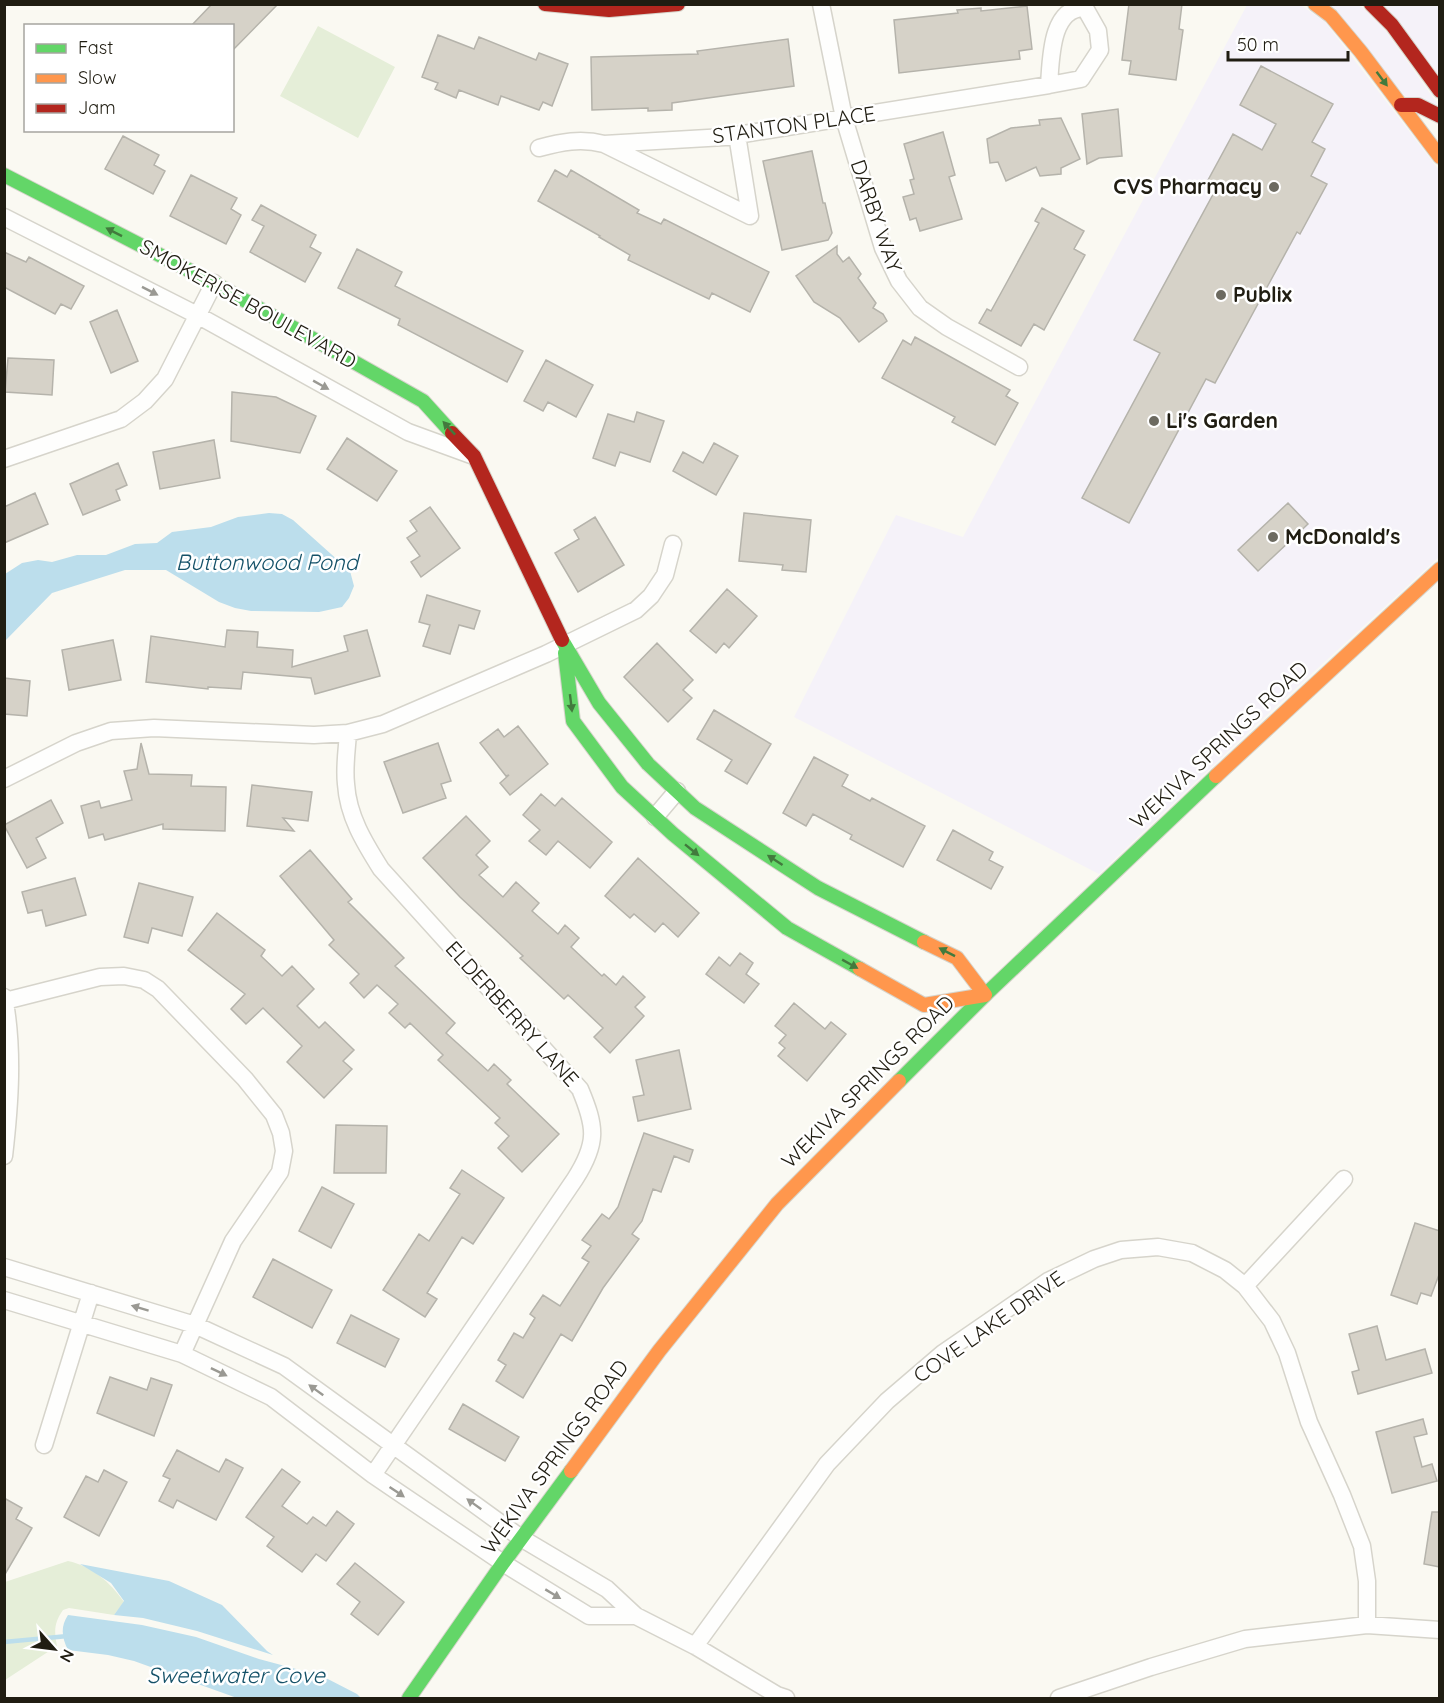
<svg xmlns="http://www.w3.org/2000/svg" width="1444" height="1703" font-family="Quicksand,sans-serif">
<rect width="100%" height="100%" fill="#faf9f2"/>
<path fill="#f5f2f9" d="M1247,5H1301L1325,22L1439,170V557L1257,724L1099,874L794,717L896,515L963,537Z
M1329,5H1359L1364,9L1385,30L1439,106L1405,96Z
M1383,5H1439V76Z"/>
<path fill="#e5eed8" d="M318,26L395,67L358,138L280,96Z
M68,1561C92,1566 110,1582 124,1602L114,1615L69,1608L63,1610C54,1623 54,1631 57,1646L5,1680V1582Z"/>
<path fill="#bcdeec" d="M269,513L282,514L293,520L350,571L354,586L349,598L342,607L319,612L251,611L235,608L219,602L166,570H125L52,593L5,641V574L22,563L38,560L52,562L77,555H106L135,544L157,543L172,532L211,527L238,517Z
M80,1564L169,1581L222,1605L267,1651L273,1655L197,1631L143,1618L114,1615L124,1601L111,1583Z
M68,1615L142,1625L196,1637L259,1659L322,1676L357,1694L361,1698H237L134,1661L108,1655L68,1650C62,1638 60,1627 68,1615Z"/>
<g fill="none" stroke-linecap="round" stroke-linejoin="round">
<path stroke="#bcdeec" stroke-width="4.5" d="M4,1642L68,1636"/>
</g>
<path fill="#d6d2c8" stroke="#b5b3ab" stroke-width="1.5" d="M212,4H278L232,51V26H191Z
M1129,4H1182L1179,29L1183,30L1176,80L1129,74L1131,61L1122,60Z
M1027,6L1032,49L1019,51L1020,59L899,73L894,20L958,13L957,10L981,8V11Z
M438,35L474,49L479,37L536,60L539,53L568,64L552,106L543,102L539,110L501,96L498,105L459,90L456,98L435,89L438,83L422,77Z
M788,39L794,86L672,103V110L648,111V108L592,110L591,57L698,54L697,51Z
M1261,66L1333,104L1312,142L1325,149L1311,176L1327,184L1300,234L1297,232L1215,383L1206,379L1129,523L1082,498L1160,353L1134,340L1217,187L1207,182L1233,134L1262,150L1276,124L1240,105Z
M1118,109L1122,156L1099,158L1087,164L1082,114Z
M1061,118L1080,159L1061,168V174L1040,176L1036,167L1006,181L998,162L990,163L987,139L1011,128L1040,125L1039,120Z
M943,132L955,175L949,177L962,219L920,231L916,218L910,220L903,197L914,194L910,180L914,179L904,144Z
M123,136L159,155L154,165L165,171L153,194L105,169Z
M812,151L823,203H825L832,233L828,240L782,250L763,161Z
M555,170L567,177L571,170L639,210L637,213L661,224L664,219L769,272L750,312L712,293L709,299L628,260L630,255L599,237L600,236L538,201Z
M191,175L237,198L231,209L241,215L226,244L170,216Z
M261,205L316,235L310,247L321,253L305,282L250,252L264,226L252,220Z
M1042,208L1084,231L1074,249L1085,255L1044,330L1034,324L1021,346L979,323L987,309L991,311L1007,282L1039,223L1035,221Z
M837,246V254L843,262L849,257L861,274L858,278L876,303L873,308L883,314L887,321L859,342L840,318L814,302L796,276Z
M357,249L402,272L395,286L523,351L507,382L398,325L400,319L338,288Z
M4,252L26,262L29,257L84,286L71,309L61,304L55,314L4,287Z
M117,310L138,361L111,373L90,322Z
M915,337L1010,390L1006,396L1018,403L995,445L952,422L955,417L882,378L903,340L911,345Z
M8,358L54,360L52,395L5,392Z
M546,360L593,385L576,417L548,402L543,411L524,401Z
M232,392L276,397L316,416L300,453L231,441Z
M637,412L664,421L650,462L620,452L615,466L593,458L608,414L634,422Z
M347,438L397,471L377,501L327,469Z
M214,440L220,478L160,489L153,452Z
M714,443L738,456L716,495L673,471L683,452L703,463Z
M118,463L127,485L116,490L120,500L83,515L70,484Z
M35,493L48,524L4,543V507Z
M1288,503L1308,524L1258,571L1238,550Z
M430,507L460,548L421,577L411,562L420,556L407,538L417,531L410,521Z
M744,513L811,520L806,572L782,570L783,565L739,561Z
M595,517L624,565L578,592L555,553L579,539L574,530Z
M727,589L757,616L729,648L724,643L716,653L690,631Z
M427,595L480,611L474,629L459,625L450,654L423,646L430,625L419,622Z
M227,630L258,632L257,647L293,650L292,667L348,651L344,636L367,630L380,676L315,694L311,678L243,672L241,689L208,687V689L146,682L151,636L225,647Z
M113,640L121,680L69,690L62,650Z
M657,643L693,680L683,690L692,698L668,722L624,677Z
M4,678L30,681L27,716L4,714Z
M714,710L771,744L747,784L725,771L732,760L697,739Z
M518,726L548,764L510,795L500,783L509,775L506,776L480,743L498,729L504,737Z
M141,743L149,774L192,775L191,786L226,787L225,831L163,829V824L105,840L103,834L89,838L81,806L99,801L101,808L132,800L124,771L137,769Z
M438,743L451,781L441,784L446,798L403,813L384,762Z
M814,757L848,775L842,786L870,801L872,798L925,826L903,867L850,839L852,835L813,814L806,826L783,813Z
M252,785L312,792L308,821L283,818L294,831L247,826Z
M541,794L555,806L562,798L612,842L590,868L558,841L546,855L529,841L540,830L523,815Z
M51,800L63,823L36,838L46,858L27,868L4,825Z
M466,816L490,841L476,855L488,867L479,875L503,897L516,882L539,903L532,911L558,934L565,925L579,938L571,947L602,976L604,974L616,985L623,976L645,997L635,1007L644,1016L610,1053L594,1037L603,1028L568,995L564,999L520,958L523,956L460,897L423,858Z
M953,830L993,852L989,860L1003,867L991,889L937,860Z
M310,850L352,899L348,902L404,958L395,966L455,1023L446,1033L488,1071L494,1064L511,1080L507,1084L559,1134L522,1172L498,1148L509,1136L495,1123L500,1118L438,1060L443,1055L410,1023L405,1028L389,1013L398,1004L377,985L364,998L350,983L359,974L329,945L334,940L280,876Z
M638,858L699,913L678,937L663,923L655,932L634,914L630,918L605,896Z
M75,878L86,915L46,926L42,910L28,913L22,892Z
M139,883L193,897L182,936L152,928L148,943L124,937Z
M217,913L265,950L261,956L282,976L292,966L314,989L297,1006L319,1028L325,1022L354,1050L343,1061L352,1069L324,1098L287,1062L302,1046L263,1008L246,1024L231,1009L245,994L188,950Z
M740,953L753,963L746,974L759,984L744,1003L706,974L719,957L730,966Z
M794,1003L825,1029L831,1022L846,1034L807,1081L778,1056L785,1048L779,1043L786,1035L775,1026Z
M679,1050L691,1109L638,1121L633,1097L644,1095L636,1060Z
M336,1125L387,1126L386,1173H334Z
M644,1133L693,1150L689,1162L674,1156L661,1192L653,1189L642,1221L632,1234L639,1239L603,1288L572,1341L561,1334L523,1398L496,1381L506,1365L498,1360L514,1333L523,1338L535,1318L530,1314L543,1295L560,1306L589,1262L582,1258L591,1246L582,1240L602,1214L609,1219L618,1207Z
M462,1170L504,1198L473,1244L462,1237L427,1293L437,1299L425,1317L383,1290L419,1234L429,1241L460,1194L450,1188Z
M322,1187L354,1204L331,1248L299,1231Z
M1415,1223L1440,1231V1272L1431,1296L1421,1293L1417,1304L1391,1295Z
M273,1259L332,1290L312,1328L253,1297Z
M351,1315L399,1339L385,1367L337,1343Z
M1377,1326L1386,1360L1425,1349L1432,1373L1358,1394L1352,1372L1359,1370L1349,1334Z
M110,1377L147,1390L151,1378L172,1385L154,1436L97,1413Z
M463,1404L519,1437L505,1461L449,1429Z
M1423,1419L1427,1434L1414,1437L1422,1467L1432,1464L1437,1481L1392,1493L1376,1432Z
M177,1450L219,1472L226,1459L243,1468L216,1520L177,1500L173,1508L159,1501L170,1479L163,1476Z
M282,1469L300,1482L282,1506L307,1524L313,1517L326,1526L337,1511L354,1524L326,1561L316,1554L302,1572L267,1546L274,1537L246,1517Z
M104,1470L127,1482L99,1536L64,1517L86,1476L98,1482Z
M4,1498L22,1508L16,1519L32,1528L4,1576Z
M1432,1512H1440V1567L1424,1564Z
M355,1563L404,1602L378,1635L351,1614L360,1602L337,1584Z"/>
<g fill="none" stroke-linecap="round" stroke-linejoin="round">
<defs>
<path id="street" d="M821,4L844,118L883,248L899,281L920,308L947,327L1019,367
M604,144L750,216L737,135
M539,148C561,142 581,138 604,144L725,137L1049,85L1081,79L1100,50L1098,31L1085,8C1050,7 1051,61 1049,85
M4,217L197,315L408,432L471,455
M4,459L121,419L145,401L165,379L214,283
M348,733C347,749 344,767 346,784C348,816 364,842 381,869L580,1089C596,1127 598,1143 575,1179L373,1475
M4,779L76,743L111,731L154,728L314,735L348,733L383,724L546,654L636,610L651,596L665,575L673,544
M655,817L677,791
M4,997C14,1049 10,1104 4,1156
M5,1001L100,977L124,976L144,980L158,989L245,1079L274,1115L281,1133L284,1151L280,1172L233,1241L182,1354
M4,1267L195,1325L284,1366L521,1538L607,1589L636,1616L695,1646L777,1695L786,1698
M1245,1286L1344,1179
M4,1300L182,1354L271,1397L373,1475L503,1563L589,1616H636
M44,1445L91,1293
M695,1646L827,1464L887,1401L943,1353L1048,1281L1094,1259L1121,1250L1158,1247L1192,1253L1225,1270L1245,1286L1272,1321L1287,1353L1309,1422L1342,1495L1362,1546L1367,1581V1625
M1059,1698L1151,1667L1245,1639L1367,1625L1440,1630"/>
<path id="fast" d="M4,175L214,283L423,401L452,433
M562,640L599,703L648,764L695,808L818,888L924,942
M565,653L573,721L622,787L673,834L787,928L860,969
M899,1081L985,995L1216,776
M409,1698L503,1563L571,1471"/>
<path id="slow" d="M1315,4L1331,16L1361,52L1440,157
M1216,776L1440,569
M924,942L957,958L985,995
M860,969L924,1005L985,995
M571,1471L659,1351L777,1204L899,1081"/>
<path id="jam" d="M545,4L609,10L678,4
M1371,4L1392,25L1440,91
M1401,105H1418L1440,116
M452,433L474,456L562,640"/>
</defs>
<use href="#street" stroke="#d6d4cb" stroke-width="19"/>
<use href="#fast" stroke="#d6d4cb" stroke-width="16"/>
<use href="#slow" stroke="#d6d4cb" stroke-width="16"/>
<use href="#jam" stroke="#d6d4cb" stroke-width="16"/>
<use href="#street" stroke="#fefefd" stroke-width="16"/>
<use href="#fast" stroke="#63d668" stroke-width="14"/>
<use href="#slow" stroke="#ff974d" stroke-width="14"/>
<use href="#jam" stroke="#b3261e" stroke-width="14"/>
</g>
<defs><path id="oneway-solid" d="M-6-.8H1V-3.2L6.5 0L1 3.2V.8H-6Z" transform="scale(1.5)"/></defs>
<g fill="#427a3d">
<use href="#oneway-solid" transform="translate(1382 79) rotate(53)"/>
<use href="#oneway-solid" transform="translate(114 232) rotate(-153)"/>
<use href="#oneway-solid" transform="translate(449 428) rotate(-133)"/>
<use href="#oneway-solid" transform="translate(571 703) rotate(83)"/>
<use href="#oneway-solid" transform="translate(692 850) rotate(39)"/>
<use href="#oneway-solid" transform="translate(775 860) rotate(-147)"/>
<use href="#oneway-solid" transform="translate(947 952) rotate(-153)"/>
<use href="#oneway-solid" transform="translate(850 964) rotate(29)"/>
</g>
<g fill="#9a9993">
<use href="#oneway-solid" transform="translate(150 291) rotate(27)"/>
<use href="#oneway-solid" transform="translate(321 385) rotate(29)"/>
<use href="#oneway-solid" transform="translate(140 1308) rotate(-163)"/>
<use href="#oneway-solid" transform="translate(219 1372) rotate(26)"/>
<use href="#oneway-solid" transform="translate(316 1390) rotate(-144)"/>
<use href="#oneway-solid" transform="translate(397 1492) rotate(34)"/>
<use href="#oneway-solid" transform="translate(474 1504) rotate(-144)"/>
<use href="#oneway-solid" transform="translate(553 1594) rotate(31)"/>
</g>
<g fill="#6c6a60" stroke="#fff" stroke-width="2">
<circle cx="1274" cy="187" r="6"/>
<circle cx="1221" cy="295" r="6"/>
<circle cx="1154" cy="421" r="6"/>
<circle cx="1273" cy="537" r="6"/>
</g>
<g text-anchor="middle" stroke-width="5" stroke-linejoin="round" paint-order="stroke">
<g font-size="21" fill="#201d12" stroke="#fff">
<text transform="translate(794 125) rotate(-8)" y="7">STANTON PLACE</text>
<text transform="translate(876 216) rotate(71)" y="7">DARBY WAY</text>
<text transform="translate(248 304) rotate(29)" y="7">SMOKERISE BOULEVARD</text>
<text transform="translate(1219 745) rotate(-43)" y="7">WEKIVA SPRINGS ROAD</text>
<text transform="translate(512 1014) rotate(48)" y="7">ELDERBERRY LANE</text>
<text transform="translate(868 1082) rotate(-45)" y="7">WEKIVA SPRINGS ROAD</text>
<text transform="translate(989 1327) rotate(-35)" y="7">COVE LAKE DRIVE</text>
<text transform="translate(555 1457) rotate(-54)" y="7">WEKIVA SPRINGS ROAD</text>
</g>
<g font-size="21" font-weight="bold" fill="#201d12" stroke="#fff" text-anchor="start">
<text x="1262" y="194" text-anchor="end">CVS Pharmacy</text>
<text x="1233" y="302">Publix</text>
<text x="1166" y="428">Li's Garden</text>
<text x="1285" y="544">McDonald's</text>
</g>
<g font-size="22" font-style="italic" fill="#145168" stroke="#fff">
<text x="267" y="570">Buttonwood Pond</text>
<text x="236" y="1683">Sweetwater Cove</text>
</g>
</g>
<rect width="1444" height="1703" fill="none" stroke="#201d12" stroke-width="12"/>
<rect x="24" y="24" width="210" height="108" fill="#ffffff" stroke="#a6a5a0" stroke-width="1.5"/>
<rect x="36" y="44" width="30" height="9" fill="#63d668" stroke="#a6a5a0" stroke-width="1.5"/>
<text x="78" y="54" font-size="18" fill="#201d12">Fast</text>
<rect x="36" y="74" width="30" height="9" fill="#ff974d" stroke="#a6a5a0" stroke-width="1.5"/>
<text x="78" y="84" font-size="18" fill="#201d12">Slow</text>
<rect x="36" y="104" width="30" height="9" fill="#b3261e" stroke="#a6a5a0" stroke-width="1.5"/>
<text x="78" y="114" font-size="18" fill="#201d12">Jam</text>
<g transform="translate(54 1649) rotate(118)" stroke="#ffffff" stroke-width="4.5" paint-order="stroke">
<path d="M0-4.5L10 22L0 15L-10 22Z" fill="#201d12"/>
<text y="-9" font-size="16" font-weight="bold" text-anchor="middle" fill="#201d12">N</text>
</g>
<path d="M1228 51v9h120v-9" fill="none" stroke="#201d12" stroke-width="3"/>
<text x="1237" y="51" font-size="18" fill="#201d12" stroke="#ffffff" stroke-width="4.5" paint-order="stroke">50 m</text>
</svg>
